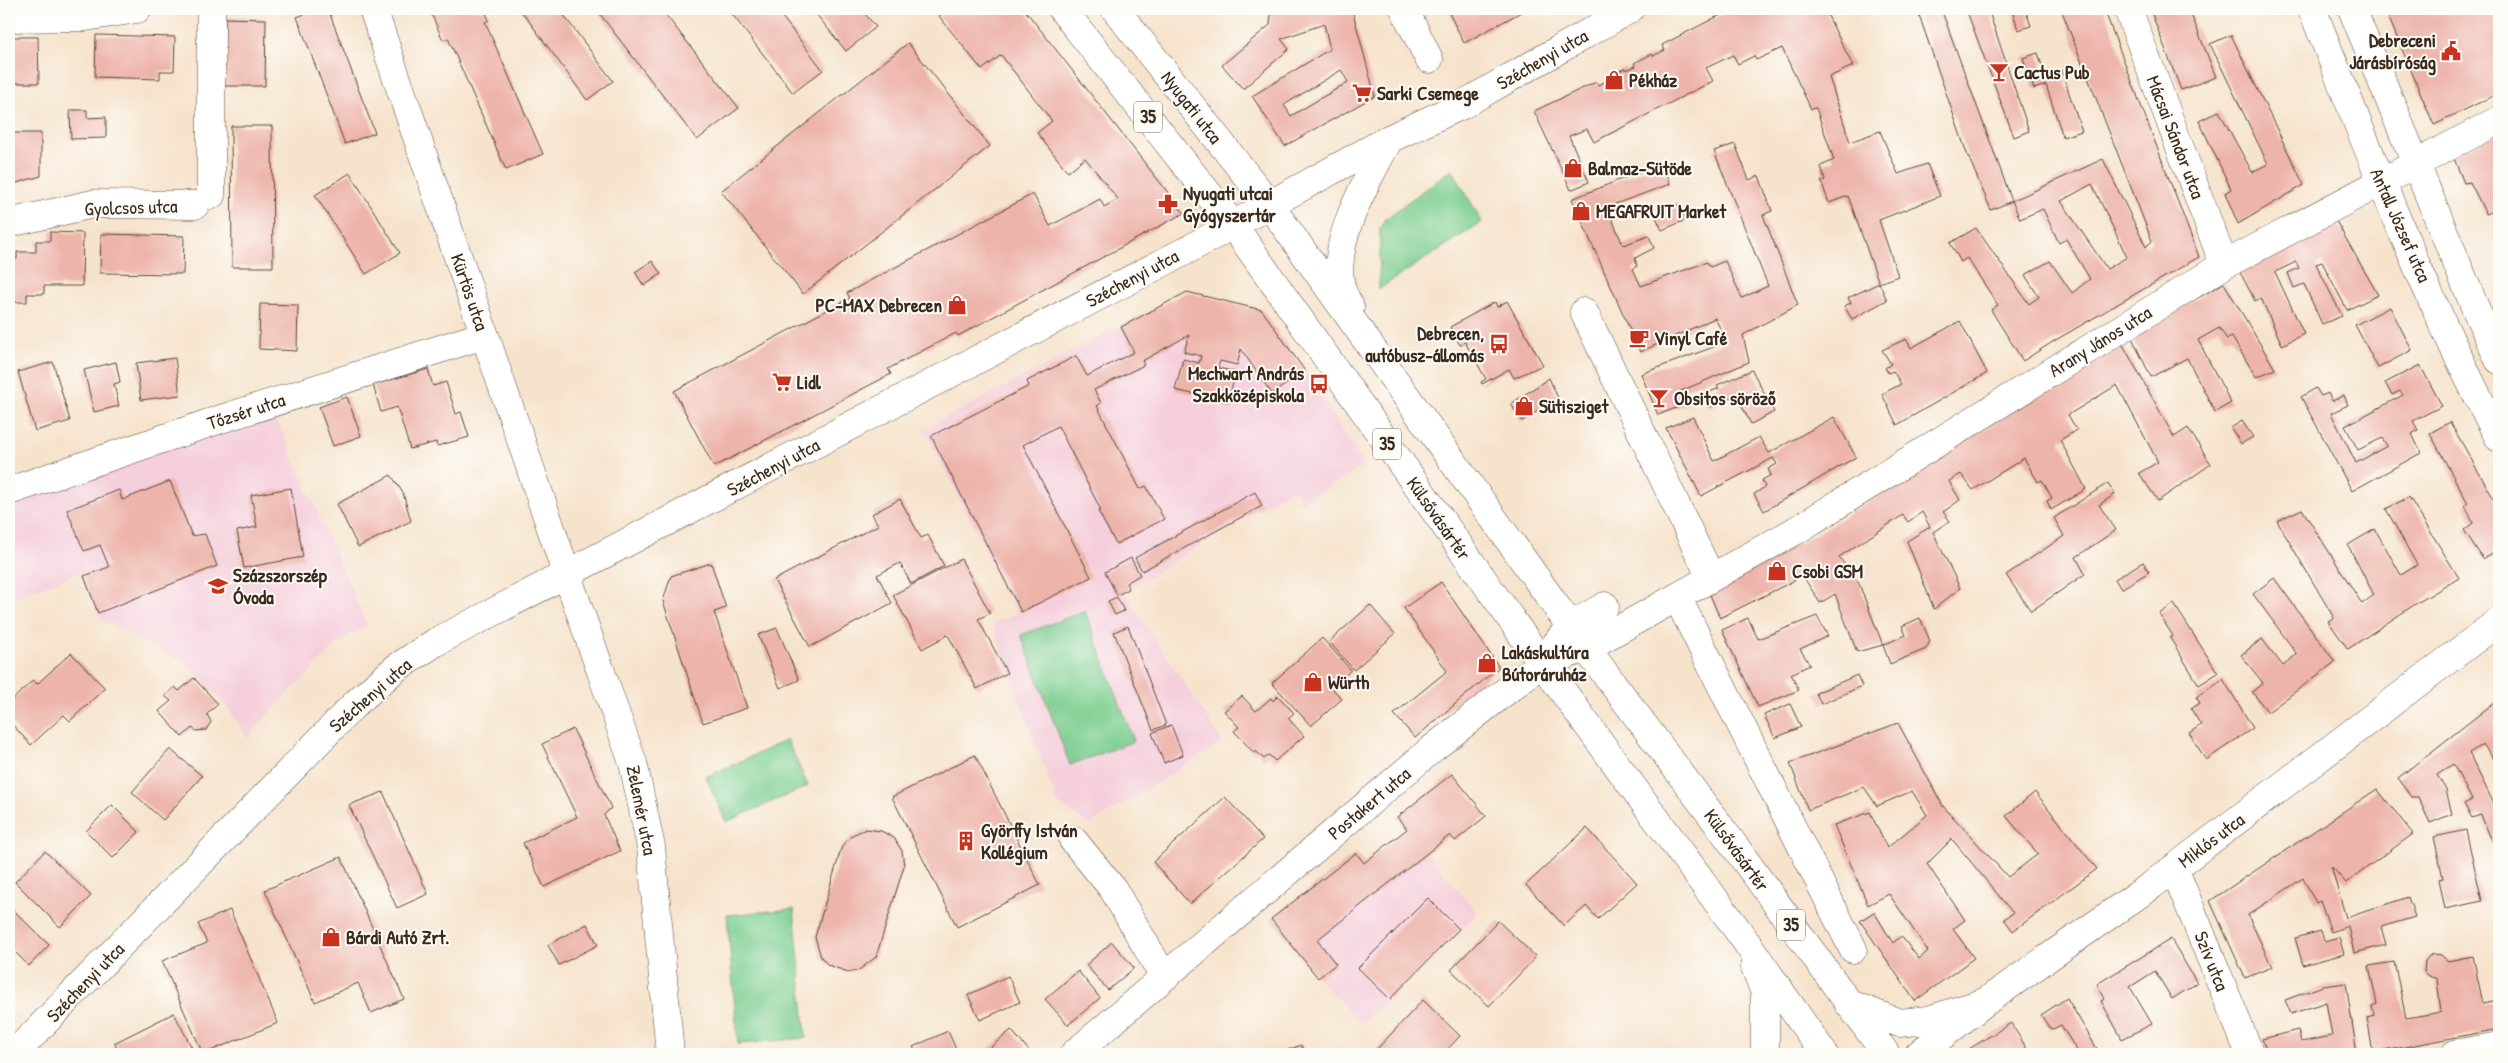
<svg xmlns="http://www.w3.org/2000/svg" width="2508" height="1063" font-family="'Patrick Hand',sans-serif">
<rect width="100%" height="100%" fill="#fdfcf7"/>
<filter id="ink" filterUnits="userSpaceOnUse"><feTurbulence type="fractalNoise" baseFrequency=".02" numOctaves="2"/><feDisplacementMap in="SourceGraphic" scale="10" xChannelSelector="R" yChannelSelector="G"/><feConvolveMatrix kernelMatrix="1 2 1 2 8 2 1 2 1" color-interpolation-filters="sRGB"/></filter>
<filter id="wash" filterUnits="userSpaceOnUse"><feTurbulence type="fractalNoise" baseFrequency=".0096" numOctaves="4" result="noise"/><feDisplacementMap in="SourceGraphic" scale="20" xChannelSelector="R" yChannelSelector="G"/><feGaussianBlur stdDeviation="1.12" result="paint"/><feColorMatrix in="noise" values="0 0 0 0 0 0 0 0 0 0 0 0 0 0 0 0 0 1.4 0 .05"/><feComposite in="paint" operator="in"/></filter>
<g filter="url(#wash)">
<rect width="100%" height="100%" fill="#f6e3cc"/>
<path fill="#f5cfdb" d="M1187,292L1262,310L1305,371L1365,466L1301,502L1293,488L1124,592L1223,742L1089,825L1057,803L992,624L1018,613L924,429Z
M272,409L367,625L341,641L266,716L248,739L224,703L189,666L99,617L80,572L9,600V497Z
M1407,829L1478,913L1390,999L1360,1023L1318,978L1271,919L1356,853L1364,863Z"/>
<path fill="#7cce90" stroke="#5c7c57" d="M1452,169L1482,222L1379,289L1380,229L1385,219Z
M1085,611L1134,741L1070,765L1021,635Z
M787,740L808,786L726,822L706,777Z
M794,909L806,1038L738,1044L727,915Z"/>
<g id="blocks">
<path fill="#edb4aa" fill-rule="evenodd" d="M318,9H328L375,133L345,144L297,17Z
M429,9H484L489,20L485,22L543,154L506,170L448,38L443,40Z
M520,9H559L613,81L587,100Z
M596,9H661L739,108L697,140Z
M728,9H776L823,70L793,93Z
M812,9H861L876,27L846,51Z
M948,9H1024L1184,213L958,336L956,333L888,369L891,374L714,467L674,391L850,298L847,293L1033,194L1050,226L1100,199L1104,207L1118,199L1085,158L1068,172L1037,133L1052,121L1001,55L982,70L939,16Z
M1290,9H1352L1375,96L1285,146L1252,96L1330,49L1324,24L1281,39L1289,49L1243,89L1222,65L1270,25L1271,15ZM1341,70L1348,82L1291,116L1284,105Z
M1447,9H1527L1464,43Z
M1732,9H1834L1826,12L1853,66L1829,77L1850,142L1880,131L1898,174L1927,164L1940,196L1879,220L1898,276L1879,283L1887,300L1852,319L1844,306L1851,303L1848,298L1879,283L1848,196L1829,203L1821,181L1825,180L1821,166L1834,160L1816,108L1811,109L1782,48L1756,60L1754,56L1738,64L1733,55L1706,68L1713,81L1594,142L1587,129L1569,136L1589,182L1571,190L1534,111L1596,82L1598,85L1609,80L1608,77L1625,68L1626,70L1636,66L1634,63L1652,54L1653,56L1665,50L1662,45Z
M1917,9H1941L2012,201L1991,210L1966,151Z
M1966,9H1988L2029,131L2014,137Z
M2012,9H2025L2031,26L2018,30Z
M2061,9H2104L2199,257L2054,341L2023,361L1991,310L1998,305L1967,258L1961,262L1950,243L1976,228L2029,304L2039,297L2025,275L2050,261L2072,293L2090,279L2066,239L2059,243L2043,209L2020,219L2012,201L2103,159L2146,247L2152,241ZM2092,184L2127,257L2107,269L2061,201Z
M2150,9H2189L2216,77L2181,90Z
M2385,9H2499V93L2434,125Z
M225,18L266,19L265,86H224Z
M96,35L175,37L174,71H160V79L95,77Z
M2231,35L2304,185L2238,224L2225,193L2231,189L2199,121L2219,111L2252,172L2268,164L2210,44Z
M9,37H38L39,83H9Z
M908,43L990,146L803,294L721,191Z
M2038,53L2045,75L2061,70L2082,131L2063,137L2046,85L2034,89L2023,58Z
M70,110H87V118L106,117V138L71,139Z
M231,126H272L273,267H232Z
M2499,132V209L2486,214L2470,182L2464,183L2453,156Z
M9,133H41V176L9,185Z
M1735,144L1749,180L1759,176L1772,211L1763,215L1798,305L1743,335L1749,362L1681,391L1686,404L1658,415L1641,374L1727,342L1715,318L1640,352L1572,199L1661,163L1670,184L1607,207L1623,245L1649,236L1654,248L1635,258L1637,266L1633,269L1641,286L1707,262L1710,267L1725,261L1742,298L1768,286L1714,151Z
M350,173L400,253L366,274L315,195Z
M1679,204L1686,220L1662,230L1655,215Z
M2336,221L2378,295L2347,310L2322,262L2316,264L2342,316L2322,324L2304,284L2294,288L2288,273L2299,268L2296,262L2275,272L2304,334L2282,345L2261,298L2255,301L2240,272Z
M50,232L83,233L82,286H44V294H27V302H9V259H17V252H36V241H50Z
M101,234L184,236L183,274L100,273Z
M652,261L661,274L644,286L635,272Z
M2224,283L2275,369L2256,377L2232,337L2227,339L2219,328L2198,340L2231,403L2215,412L2187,358L2151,377L2131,336Z
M1187,292L1262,310L1305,371L1272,394L1241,349L1237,365L1220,361L1218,368L1236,372L1228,402L1175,390L1183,359L1199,363L1201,356L1184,352L1189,335L1142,361L1144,365L1094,390L1101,403L1097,406L1140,489L1146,486L1164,519L1116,544L1098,511L1101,510L1058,426L1023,445L1091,577L1021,612L931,436L1029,386L1027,381L1076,356L1087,376L1134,352L1121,327Z
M1507,301L1543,365L1514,378L1509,369L1482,384L1481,382L1486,379L1465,342L1460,345L1450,327L1495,302L1497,307Z
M260,304L298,305L297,351L259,349Z
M2390,307L2412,350L2378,368L2355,325Z
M1960,321L1987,373L1897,425L1882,394L1901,384L1893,371L1888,373L1885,368L1891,364L1882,350L1906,339L1911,348Z
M2122,343L2174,437L2188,428L2211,464L2158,501L2139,473L2158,462L2117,385L2068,415L2077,430L2060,440L2086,489L2051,510L2047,501L2052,498L2042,480L2038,482L2024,458L1973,490L1961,474L1949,481L1960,500L1943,512L1950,521L1933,532L1960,588L1934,609L1907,541L1930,527L1922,512L1908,522L1903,515L1839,557L1859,584L1883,645L1906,635L1902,626L1920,618L1930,641L1926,649L1890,664L1883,645L1857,652L1835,594L1820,603L1803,576L1720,618L1707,588L1820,532Z
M175,358L180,395L141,400L136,363Z
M53,362L70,421L35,431L18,372Z
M116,362L120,382L114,384L119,406L94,412L84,370Z
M2420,365L2442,406L2413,421L2418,430L2412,434L2421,453L2352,491L2301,397L2316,388L2321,396L2328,393L2332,401L2344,395L2348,405L2331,413L2356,463L2387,446L2382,438L2358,450L2345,426L2403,395L2400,391L2392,395L2385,383Z
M428,369L433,386L446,382L456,414L461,412L469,437L437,446L436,442L410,449L397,407L381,412L373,385Z
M1752,370L1774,412L1751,424L1736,395L1709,407L1703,395L1719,388L1717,385Z
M1549,378L1558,398L1522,421L1511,404Z
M347,397L361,436L333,446L319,407Z
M1693,417L1714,461L1759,437L1769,453L1834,417L1856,457L1764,511L1754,494L1765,487L1762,480L1771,475L1768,469L1777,464L1773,458L1701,496L1666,428Z
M2242,421L2253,437L2241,444L2231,428Z
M2450,422L2499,508V549L2483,559L2464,530L2473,523L2465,505L2468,504L2430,433Z
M391,475L403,493L411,521L358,547L337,504Z
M170,481L192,536L205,534L217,566L98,613L84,576L109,567L100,545L84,551L67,510L119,490L122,500Z
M2108,483L2115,494L2099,505L2116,530L2076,557L2085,574L2031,611L2006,575L2064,536L2054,518Z
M291,488L303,557L244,568L237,531L257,527L251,495Z
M1255,492L1262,506L1142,571L1135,558Z
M2409,497L2459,578L2417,603L2348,649L2328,621L2334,618L2277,521L2302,509L2362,604L2374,595L2348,545L2375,529L2401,575L2417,565L2386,509Z
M900,499L921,538L928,535L944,566L911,584L900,563L877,575L892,603L810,647L774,580L878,525L872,514Z
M1131,558L1140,575L1126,583L1129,589L1117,595L1105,572Z
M961,559L990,613L978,619L1007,673L977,689L948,635L922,649L893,595Z
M2143,562L2149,572L2121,589L2115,579Z
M711,563L726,608L714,612L747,708L703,723L663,601L671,576Z
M2274,578L2335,662L2268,712L2252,692L2263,683L2241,655L2262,639L2283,666L2297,654L2253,594Z
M1441,582L1499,667L1415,738L1394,714L1447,671L1404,608Z
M1117,597L1124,611L1115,615L1108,601Z
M2174,604L2218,673L2199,685L2170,638L2173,636L2159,614Z
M1370,605L1395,634L1354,670L1329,642Z
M1817,616L1828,636L1800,649L1810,665L1791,674L1799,690L1758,707L1722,630L1748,618L1758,639Z
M1128,626L1166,725L1153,730L1114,632Z
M777,628L799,680L780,688L758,635Z
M1322,638L1351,670L1332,688L1342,699L1311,726L1272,683Z
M71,653L105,688L70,721L64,715L31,745L9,721V703L33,680L37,684Z
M1857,675L1862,686L1821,704L1816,693Z
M194,678L218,704L207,714L211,722L206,730L196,731L192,728L182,737L159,711L171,701L165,696L175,687L179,691Z
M2223,679L2253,728L2206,760L2189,733L2201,725L2191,709L2200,703L2196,697Z
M1242,696L1256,711L1271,698L1273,701L1278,696L1294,713L1288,718L1304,736L1275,761L1269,755L1264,759L1256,751L1254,753L1234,731L1239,727L1224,711Z
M2499,699V759L2495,761L2483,744L2469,753L2499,814V846L2495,848L2481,815L2472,818L2464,804L2472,800L2453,764L2437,775L2446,790L2452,814L2430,823L2418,797H2412L2398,778Z
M1790,704L1801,727L1775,738L1764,715Z
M1898,723L1943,806L2008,877L2038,854L2006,816L2035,792L2097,869L2013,931L2004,919L2013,913L1952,839L1927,864L1965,920L1953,929L1974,958L1915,1001L1860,921L1874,912L1893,943L1901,936L1919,959L1928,951L1889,894L1868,905L1834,825L1870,812L1887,848L1927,815L1912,791L1877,806L1864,787L1808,810L1790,763Z
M1171,725L1183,755L1164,763L1152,733Z
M573,729L611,808L604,815L620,851L544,887L523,843L577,817L542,744Z
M170,749L202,776L163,820L132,792Z
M975,755L1040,885L957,927L892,797Z
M1452,774L1486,816L1455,841L1450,835L1317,940L1336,964L1318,978L1271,919L1356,853L1364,863L1407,829L1397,817Z
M2377,789L2413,834L2346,883L2331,866L2346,918L2408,897L2415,917L2381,927L2386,945L2354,953L2348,926L2331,932L2320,901L2316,903L2303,878L2248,915L2272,967L2245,978L2210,901Z
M383,792L428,894L397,908L349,805Z
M1225,797L1263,839L1190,904L1153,862Z
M112,805L139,832L113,858L86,831Z
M1587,828L1637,883L1598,919L1586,906L1564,926L1526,885Z
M866,829L881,831L894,838L902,851L904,866L876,957L859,970L848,972L828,965L821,957L815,937L842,846L852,835Z
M2466,830L2482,901L2445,909L2439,879L2443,878L2434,837Z
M45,851L91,896L60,927L15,882Z
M341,857L404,999L371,1013L358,983L315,1002L265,890Z
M1428,898L1459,929L1390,999L1358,968Z
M9,906L49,945L29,966L9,946Z
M230,910L278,1023L203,1054L162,961L207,943L198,924Z
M1498,921L1536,957L1489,1006L1451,970Z
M587,924L598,945L559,965L548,945Z
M2321,931L2324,941L2339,937L2344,954L2303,965L2295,938Z
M2171,939L2197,983L2172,999L2155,971L2130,987L2152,1024L2122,1039L2101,1001L2105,999L2097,984Z
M1112,942L1134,968L1108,990L1086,965Z
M2434,954L2441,955L2448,961L2473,956L2483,1004L2499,1001V1029L2373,1053L2367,1018L2374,1016L2372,1006L2377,1004L2369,966L2394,962L2406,1018L2441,1012L2437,979L2428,976L2424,972L2425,961L2429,956Z
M1078,971L1100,998L1068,1025L1045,999Z
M1008,976L1020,1002L980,1020L968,995Z
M2346,983L2357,1054H2268L2262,1039L2298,1030L2301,1042L2332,1036L2326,1002L2291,1014L2285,1000L2323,986Z
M2067,998L2100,1054H2079L2061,1025L2051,1030L2041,1015Z
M1423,1000L1460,1036L1443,1054H1381L1376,1050Z
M174,1013L195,1054H120L114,1043Z
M2011,1023L2030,1054L2042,1048L2046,1054H1961Z
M1011,1030L1032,1054H983Z
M948,1031L958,1054H917L913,1047Z
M1301,1045L1305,1054H1277Z"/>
</g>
</g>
<g filter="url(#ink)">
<use href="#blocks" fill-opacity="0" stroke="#574638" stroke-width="1"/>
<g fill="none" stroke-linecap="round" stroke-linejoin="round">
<defs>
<path id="minor" d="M373,9L567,575L633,763L651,847L670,1054
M1404,9L1429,59
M2128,9L2224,265
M2312,9C2370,154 2426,300 2499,438
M2352,9L2477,312L2499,360
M9,18L86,17L137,9
M211,195V9
M9,223L93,204L195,205
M1584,312L1711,578
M9,491L218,420L484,335
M1677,597L1853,949
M1556,644L1570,626L1605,606
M1073,840L1113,889L1164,977
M2174,868L2250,1054
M14,1054L357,702L396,668L436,642L1189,249L1389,139L1462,105L1630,9
M1074,1054L1432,749L1542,663L1586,648L1795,531L2224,265L2499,120
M1919,1054L1985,1002L2152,885L2499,621
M2455,1054L2499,1046"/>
<path id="major" d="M1062,9L1233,225L1542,663L1742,936L1824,1054
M1115,9L1269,204L1586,648L1736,848L1886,1054
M1350,307C1347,300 1342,293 1341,286C1331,238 1368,180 1389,139
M1755,967L1765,993V1054
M1848,1003L1899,1023L1928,1020L1985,1002"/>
</defs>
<use href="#minor" stroke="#574638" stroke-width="29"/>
<use href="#major" stroke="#574638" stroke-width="29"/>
<use href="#minor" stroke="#fff" stroke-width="28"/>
<use href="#major" stroke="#fff" stroke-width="28"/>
</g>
</g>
<defs>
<symbol id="civic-bare" viewBox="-9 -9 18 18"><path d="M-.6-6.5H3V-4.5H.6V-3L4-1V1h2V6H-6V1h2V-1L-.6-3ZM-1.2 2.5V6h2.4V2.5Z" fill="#c8321e" stroke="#fdfcf7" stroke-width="2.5" paint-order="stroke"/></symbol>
<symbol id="bar-bare" viewBox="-9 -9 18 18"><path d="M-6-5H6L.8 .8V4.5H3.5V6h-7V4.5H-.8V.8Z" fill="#c8321e" stroke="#fdfcf7" stroke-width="2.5" paint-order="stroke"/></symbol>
<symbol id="shop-bare" viewBox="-9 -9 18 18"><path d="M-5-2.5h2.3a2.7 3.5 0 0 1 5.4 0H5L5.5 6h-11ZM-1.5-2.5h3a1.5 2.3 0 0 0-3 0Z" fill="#c8321e" stroke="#fdfcf7" stroke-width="2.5" paint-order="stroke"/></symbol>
<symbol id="supermarket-bare" viewBox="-9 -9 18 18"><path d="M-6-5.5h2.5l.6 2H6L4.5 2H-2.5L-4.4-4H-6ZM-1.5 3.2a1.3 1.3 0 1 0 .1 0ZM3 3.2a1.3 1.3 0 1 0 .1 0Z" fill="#c8321e" stroke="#fdfcf7" stroke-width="2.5" paint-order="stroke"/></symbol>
<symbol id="pharmacy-bare" viewBox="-9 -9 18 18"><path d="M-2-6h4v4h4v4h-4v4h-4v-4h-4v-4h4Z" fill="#c8321e" stroke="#fdfcf7" stroke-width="2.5" paint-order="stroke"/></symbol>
<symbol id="cafe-bare" viewBox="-9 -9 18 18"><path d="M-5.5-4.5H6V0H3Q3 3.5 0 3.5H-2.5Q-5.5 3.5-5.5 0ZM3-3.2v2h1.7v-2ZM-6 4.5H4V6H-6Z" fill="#c8321e" stroke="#fdfcf7" stroke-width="2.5" paint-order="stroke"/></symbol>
<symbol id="bus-bare" viewBox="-9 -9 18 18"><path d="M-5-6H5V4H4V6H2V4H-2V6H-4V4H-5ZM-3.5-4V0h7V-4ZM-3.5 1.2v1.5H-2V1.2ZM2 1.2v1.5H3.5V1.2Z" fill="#c8321e" stroke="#fdfcf7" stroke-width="2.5" paint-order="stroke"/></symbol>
<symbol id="school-bare" viewBox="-9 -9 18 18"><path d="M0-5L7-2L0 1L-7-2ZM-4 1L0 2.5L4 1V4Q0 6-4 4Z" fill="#c8321e" stroke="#fdfcf7" stroke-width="2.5" paint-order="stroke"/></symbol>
<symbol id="building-bare" viewBox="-9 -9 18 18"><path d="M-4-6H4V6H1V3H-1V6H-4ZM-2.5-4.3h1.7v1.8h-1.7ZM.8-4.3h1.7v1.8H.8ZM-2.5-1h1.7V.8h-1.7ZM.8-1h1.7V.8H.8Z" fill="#c8321e" stroke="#fdfcf7" stroke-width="2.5" paint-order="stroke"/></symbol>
</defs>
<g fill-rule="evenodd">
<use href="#civic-bare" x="2437" y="37" width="28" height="28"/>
<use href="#bar-bare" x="1985" y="58" width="28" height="28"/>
<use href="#shop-bare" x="1600" y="66" width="28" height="28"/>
<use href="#supermarket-bare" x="1348" y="79" width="28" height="28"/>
<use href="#shop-bare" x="1559" y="154" width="28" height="28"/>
<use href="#pharmacy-bare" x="1154" y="190" width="28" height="28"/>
<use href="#shop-bare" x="1567" y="197" width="28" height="28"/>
<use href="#shop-bare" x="943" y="291" width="28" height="28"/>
<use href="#cafe-bare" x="1625" y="324" width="28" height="28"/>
<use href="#bus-bare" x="1485" y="330" width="28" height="28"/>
<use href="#supermarket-bare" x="768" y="368" width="28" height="28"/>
<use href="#bus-bare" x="1305" y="370" width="28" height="28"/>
<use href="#bar-bare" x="1645" y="384" width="28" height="28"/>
<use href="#shop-bare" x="1510" y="392" width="28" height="28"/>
<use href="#shop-bare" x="1763" y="557" width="28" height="28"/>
<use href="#school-bare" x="204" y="572" width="28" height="28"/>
<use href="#shop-bare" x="1473" y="649" width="28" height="28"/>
<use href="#shop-bare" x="1299" y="668" width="28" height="28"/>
<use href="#building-bare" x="952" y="827" width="28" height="28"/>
<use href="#shop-bare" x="317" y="923" width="28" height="28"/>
</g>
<g text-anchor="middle" stroke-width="4" stroke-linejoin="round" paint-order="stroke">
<g fill="#fdfcf7" stroke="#75695f" stroke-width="1">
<rect x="1134" y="101.5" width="28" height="31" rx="4"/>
<rect x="1373" y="428.5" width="28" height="31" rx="4"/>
<rect x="1777" y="909.5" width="28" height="31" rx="4"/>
</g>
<g font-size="18" font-weight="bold" fill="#3b2a1e">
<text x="1148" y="123">35</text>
<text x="1387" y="450">35</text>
<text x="1791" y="931">35</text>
</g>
<g font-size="19" font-weight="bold" fill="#3b2a1e" stroke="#fdfcf7" text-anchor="start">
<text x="2436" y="47" text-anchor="end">Debreceni<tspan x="2436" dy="22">Járásbíróság</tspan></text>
<text x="2014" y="79">Cactus Pub</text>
<text x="1629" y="87">Pékház</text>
<text x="1377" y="100">Sarki Csemege</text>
<text x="1588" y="175">Balmaz-Sütöde</text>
<text x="1183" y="200">Nyugati utcai<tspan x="1183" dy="22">Gyógyszertár</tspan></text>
<text x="1596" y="218">MEGAFRUIT Market</text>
<text x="942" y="312" text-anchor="end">PC-MAX Debrecen</text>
<text x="1484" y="340" text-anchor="end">Debrecen,<tspan x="1484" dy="22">autóbusz-állomás</tspan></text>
<text x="1654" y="345">Vinyl Café</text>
<text x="1304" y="380" text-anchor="end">Mechwart András<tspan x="1304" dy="22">Szakközépiskola</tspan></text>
<text x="797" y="389">Lidl</text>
<text x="1674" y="405">Obsitos söröző</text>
<text x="1539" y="413">Sütisziget</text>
<text x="1792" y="578">Csobi GSM</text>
<text x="233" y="582">Százszorszép<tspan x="233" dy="22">Óvoda</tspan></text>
<text x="1502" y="659">Lakáskultúra<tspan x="1502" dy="22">Bútoráruház</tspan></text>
<text x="1328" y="689">Würth</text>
<text x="981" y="837">Györffy István<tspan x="981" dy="22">Kollégium</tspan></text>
<text x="346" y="944">Bárdi Autó Zrt.</text>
</g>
<g font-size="19" fill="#3b2a1e" stroke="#fdfcf7">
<text transform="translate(1542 59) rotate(-30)" y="7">Széchenyi utca</text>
<text transform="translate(1192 107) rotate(52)" y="7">Nyugati utca</text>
<text transform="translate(2176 137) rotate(69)" y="7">Mácsai Sándor utca</text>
<text transform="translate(131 207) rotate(-2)" y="7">Gyolcsos utca</text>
<text transform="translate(2401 225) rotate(66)" y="7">Antall József utca</text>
<text transform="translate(1132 278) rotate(-28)" y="7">Széchenyi utca</text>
<text transform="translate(470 292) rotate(71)" y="7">Kürtös utca</text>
<text transform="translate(2100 341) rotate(-32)" y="7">Arany János utca</text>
<text transform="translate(246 411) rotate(-18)" y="7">Tőzsér utca</text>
<text transform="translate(773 467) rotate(-28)" y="7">Széchenyi utca</text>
<text transform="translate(1439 518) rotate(55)" y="7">Külsővásártér</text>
<text transform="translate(370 695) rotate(-41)" y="7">Széchenyi utca</text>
<text transform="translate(1369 803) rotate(-40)" y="7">Postakert utca</text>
<text transform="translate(642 810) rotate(79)" y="7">Zelemér utca</text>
<text transform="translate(2211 840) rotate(-37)" y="7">Miklós utca</text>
<text transform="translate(1737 850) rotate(54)" y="7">Külsővásártér</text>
<text transform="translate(2212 961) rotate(68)" y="7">Szív utca</text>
<text transform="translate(85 982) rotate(-46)" y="7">Széchenyi utca</text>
</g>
</g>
<rect width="2508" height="1063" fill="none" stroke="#fdfcf7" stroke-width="30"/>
</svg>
